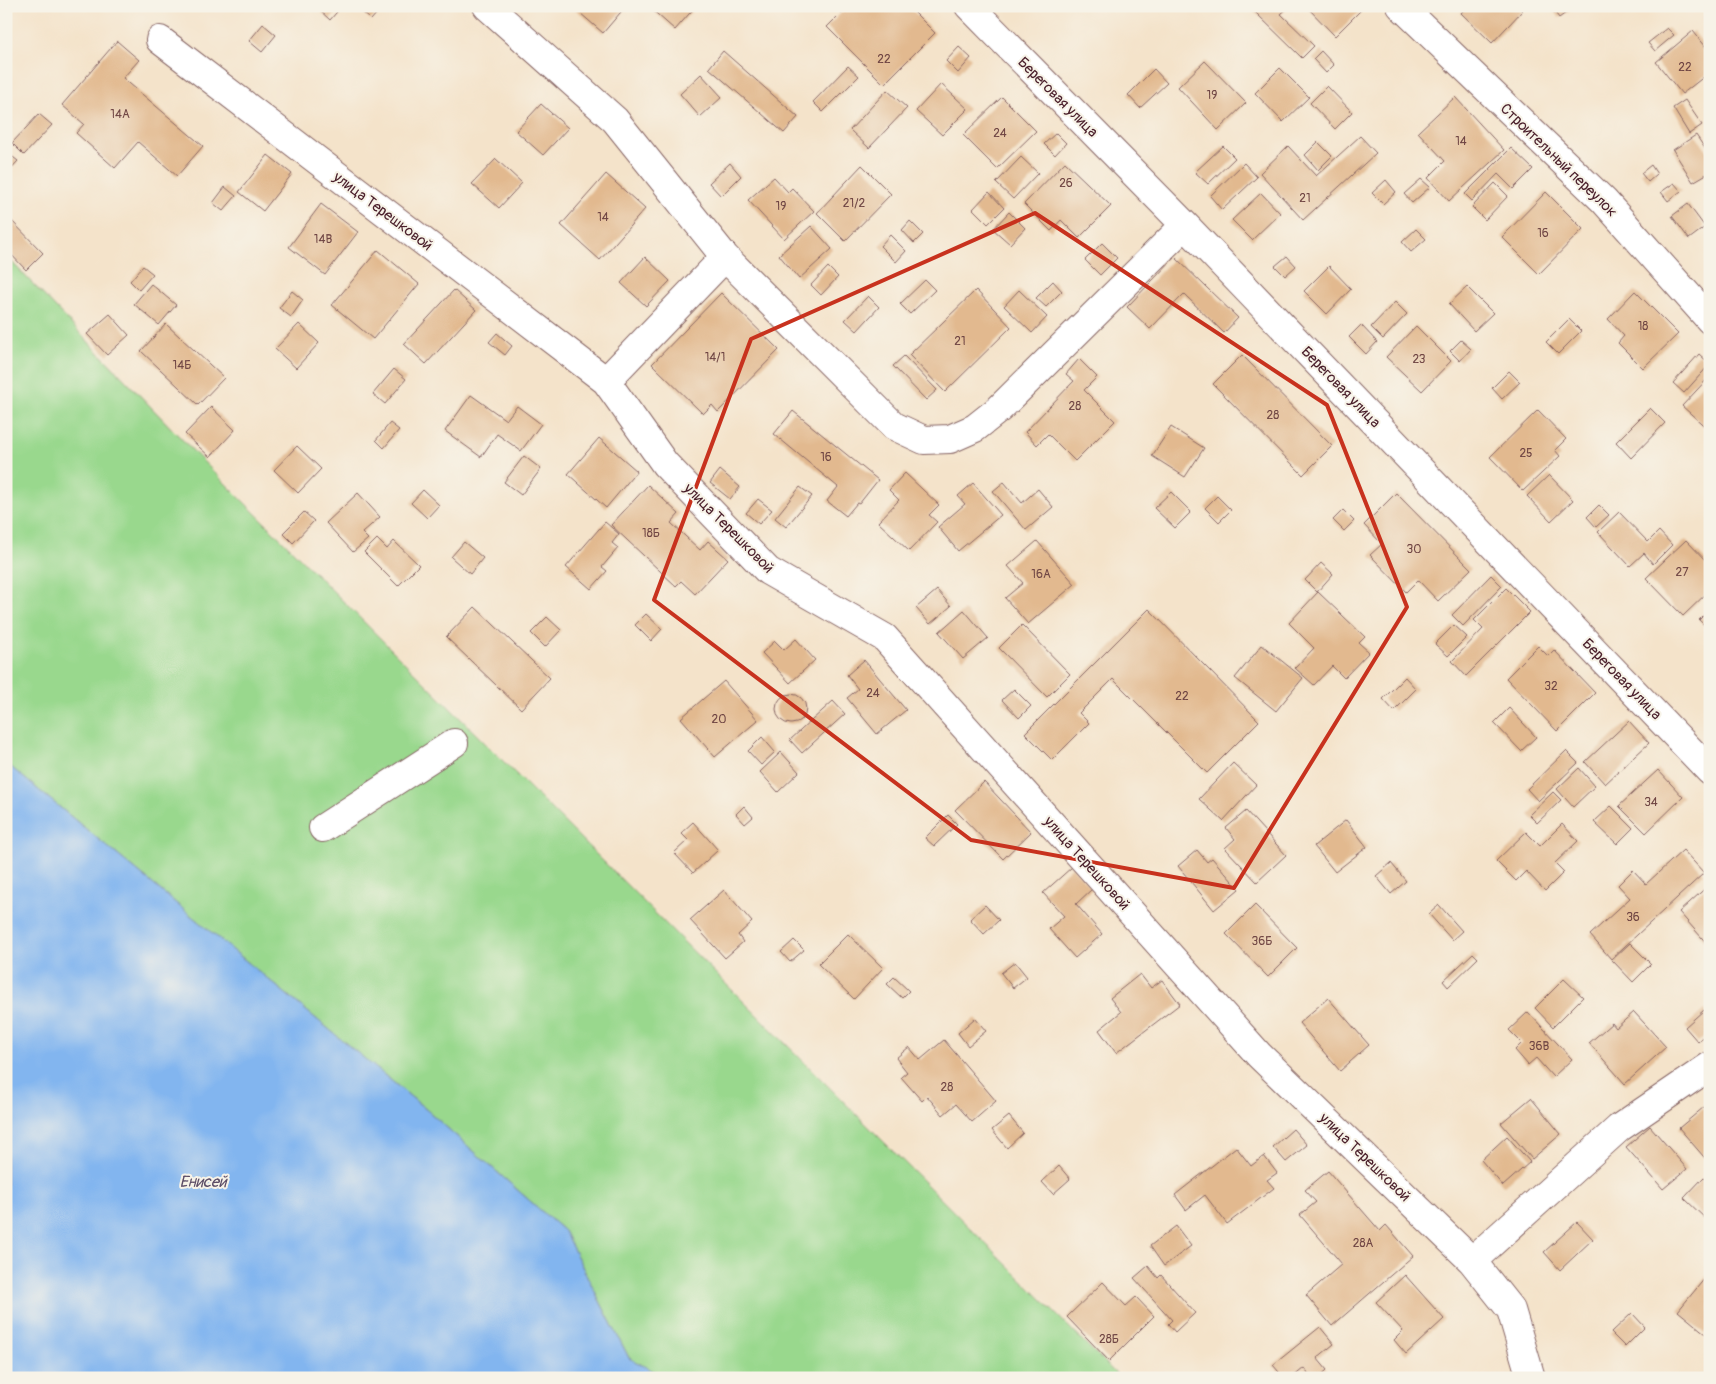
<svg xmlns="http://www.w3.org/2000/svg" width="1716" height="1384" font-family="Pangolin,sans-serif">
<rect width="100%" height="100%" fill="#f7f3e8"/>
<filter id="ink" filterUnits="userSpaceOnUse"><feTurbulence type="fractalNoise" baseFrequency=".02" numOctaves="2"/><feDisplacementMap in="SourceGraphic" scale="10" xChannelSelector="R" yChannelSelector="G"/><feConvolveMatrix kernelMatrix="1 2 1 2 8 2 1 2 1" color-interpolation-filters="sRGB"/></filter>
<filter id="wash" filterUnits="userSpaceOnUse"><feTurbulence type="fractalNoise" baseFrequency=".0096" numOctaves="4" result="noise"/><feDisplacementMap in="SourceGraphic" scale="20" xChannelSelector="R" yChannelSelector="G"/><feGaussianBlur stdDeviation="1.12" result="paint"/><feColorMatrix in="noise" values="0 0 0 0 0 0 0 0 0 0 0 0 0 0 0 0 0 1.4 0 .05"/><feComposite in="paint" operator="in"/></filter>
<g filter="url(#wash)">
<rect width="100%" height="100%" fill="#f4e3ca"/>
<path fill="#99d88d" stroke="#727c5c" d="M6,256L199,457L1120,1378H666L629,1358L564,1231L428,1111L6,763Z"/>
<path fill="#82b5ef" stroke="#666a8d" d="M6,763L428,1111L564,1231L629,1358L666,1378H6Z"/>
<g id="blocks">
<path fill="#e2b98f" d="M315,6H342L330,20Z
M356,6H383L371,20Z
M572,6H626L603,33Z
M648,6H696L675,30Z
M848,6H908L935,33L884,84L827,27Z
M1256,6H1290L1281,14L1314,46L1302,58L1253,10Z
M1306,6H1361L1363,8L1335,36Z
M1467,6H1518L1522,11L1492,43L1461,13Z
M1550,6H1569L1571,9L1559,18Z
M263,24L276,35L262,52L249,41Z
M1667,28L1674,35L1655,51L1648,43Z
M1693,31L1710,52V72L1682,94L1656,62Z
M117,41L139,60L123,78L203,146L177,176L138,142L115,168L76,133L84,124L62,105Z
M959,47L971,58L958,73L946,61Z
M723,51L798,117L784,133L709,68Z
M1321,51L1334,65L1326,73L1313,59Z
M1205,61L1246,103L1218,130L1178,87Z
M848,66L859,76L823,112L813,102Z
M1280,68L1309,97L1283,122L1255,93Z
M1154,69L1167,83L1140,108L1128,95Z
M701,74L722,97L700,117L680,94Z
M941,84L968,109L942,135L916,111Z
M1327,86L1352,112L1335,129L1310,103Z
M887,90L907,108L869,148L850,130Z
M1002,97L1036,131L997,169L963,135Z
M1455,97L1504,150L1449,201L1428,178L1445,161L1418,132Z
M1685,100L1702,125L1689,134L1673,108Z
M541,104L568,128L543,155L516,131Z
M39,114L52,125L24,155L12,143Z
M1056,133L1066,143L1055,155L1044,144Z
M1696,135L1710,156V172L1693,182L1673,150Z
M1360,136L1376,153L1303,220L1260,173L1288,146L1316,176Z
M1318,142L1332,156L1318,170L1305,155Z
M1223,146L1235,158L1208,184L1195,172Z
M1511,148L1533,169L1513,189L1498,174L1472,201L1465,194Z
M9,154L18,161L6,174V157Z
M268,155L292,174L263,211L239,192Z
M1021,157L1038,173L1013,199L996,183Z
M496,159L522,183L499,208L472,184Z
M1065,162L1111,206L1079,238L1061,220L1051,231L1024,204Z
M730,163L741,176L721,196L709,183Z
M1244,163L1257,177L1222,210L1210,196Z
M862,165L891,194L845,241L817,213Z
M1651,165L1657,174L1648,182L1641,173Z
M606,174L645,209L600,260L561,225Z
M774,177L788,192L792,188L814,211L784,239L748,200Z
M1421,179L1430,187L1412,203L1404,194Z
M1386,180L1396,192L1383,204L1372,193Z
M1495,183L1508,196L1485,220L1472,207Z
M1674,183L1681,191L1668,201L1661,192Z
M225,187L236,196L223,211L213,203Z
M989,192L1004,208L988,224L973,209Z
M1546,192L1583,229L1539,274L1502,237Z
M1261,193L1280,213L1252,240L1232,220Z
M321,204L358,232L325,275L289,247Z
M1688,204L1705,227L1689,239L1672,216Z
M1009,212L1025,228L1010,244L993,229Z
M6,215L43,253L26,270L6,249Z
M910,221L923,234L914,243L902,230Z
M811,226L832,249L799,279L779,255Z
M1416,229L1426,239L1411,252L1402,242Z
M890,235L906,251L896,262L880,246Z
M1102,243L1117,258L1100,275L1085,260Z
M378,250L419,284L373,339L332,305Z
M1287,256L1296,266L1285,276L1275,266Z
M645,257L670,281L646,306L621,283Z
M1175,257L1238,318L1224,333L1184,294L1150,329L1127,307Z
M143,266L153,274L139,290L130,281Z
M1329,266L1351,289L1327,314L1304,291Z
M828,267L838,277L821,295L811,285Z
M925,280L935,290L910,314L900,304Z
M1053,281L1062,291L1046,307L1036,298Z
M151,284L176,305L159,325L134,304Z
M1467,287L1493,313L1474,331L1449,304Z
M454,290L476,310L426,364L404,344Z
M976,290L1011,327L945,392L909,355Z
M1019,290L1047,317L1032,333L1004,306Z
M292,291L303,300L291,317L279,308Z
M1635,291L1678,334L1643,368L1618,343L1624,336L1608,319Z
M721,293L779,350L718,412L712,405L703,414L652,364Z
M868,296L879,307L857,331L845,320Z
M1395,302L1407,314L1383,339L1371,327Z
M110,314L129,335L107,355L87,334Z
M1569,319L1581,331L1558,354L1546,342Z
M166,324L224,378L198,405L141,351Z
M299,324L319,343L296,368L275,349Z
M1361,325L1377,342L1366,354L1349,337Z
M1416,326L1451,361L1422,391L1386,357Z
M497,333L512,346L505,355L489,342Z
M1461,340L1471,349L1460,361L1450,351Z
M1699,354L1710,364L1684,393L1673,383Z
M1242,355L1332,446L1303,475L1213,384Z
M904,356L937,390L926,400L893,366Z
M1079,359L1097,377L1084,390L1115,421L1075,461L1048,434L1037,445L1025,432L1074,381L1066,374Z
M394,369L406,379L385,404L373,394Z
M1509,371L1520,382L1502,399L1492,388Z
M1710,376V431L1682,406Z
M471,395L506,420L517,406L541,424L521,451L497,434L481,457L445,431Z
M211,407L235,430L210,457L185,434Z
M1650,408L1665,423L1631,458L1616,442Z
M1538,410L1566,439L1555,450L1560,456L1523,491L1490,457Z
M793,411L878,480L859,504L857,503L846,516L827,501L838,487L774,434Z
M390,423L399,430L384,448L376,440Z
M1171,427L1204,448L1185,477L1152,456Z
M599,438L637,471L606,508L568,474Z
M297,446L321,469L298,493L274,470Z
M524,456L541,469L521,495L504,482Z
M720,470L740,487L730,499L710,483Z
M905,473L939,505L929,515L937,522L909,551L878,522L899,500L889,490Z
M1549,475L1573,500L1551,521L1527,496Z
M1004,482L1022,503L1038,489L1053,507L1026,530L993,491Z
M973,483L1001,515L958,551L938,527L965,504L958,496Z
M648,485L679,514L671,523L700,550L708,541L728,559L695,594L681,581L676,586L611,525Z
M800,487L812,496L786,527L775,518Z
M423,490L439,505L427,518L411,503Z
M1171,492L1191,512L1175,528L1154,508Z
M358,493L380,517L362,533L368,539L353,552L326,523Z
M1396,493L1471,569L1438,601L1418,580L1406,592L1370,555L1382,544L1364,525Z
M1217,496L1231,510L1219,522L1205,508Z
M758,499L772,510L759,524L746,513Z
M1599,505L1609,515L1596,527L1587,517Z
M1343,510L1354,521L1344,531L1333,520Z
M304,512L314,521L293,543L283,533Z
M1619,512L1648,542L1659,531L1672,545L1653,564L1644,553L1630,566L1598,532Z
M605,522L619,534L612,543L618,548L602,567L607,571L591,589L566,567Z
M377,539L387,549L394,541L419,565L398,586L364,552Z
M1686,540L1710,565V590L1683,616L1646,578Z
M1037,541L1075,584L1028,624L1005,598L1023,583L1008,566Z
M464,542L483,558L470,574L451,557Z
M1321,563L1333,574L1317,592L1305,580Z
M1491,575L1502,586L1463,626L1452,615Z
M1506,588L1530,612L1466,676L1452,661L1483,629L1474,620Z
M937,590L951,606L930,624L916,608Z
M1318,592L1365,637L1359,643L1369,652L1344,678L1332,666L1314,685L1295,668L1314,648L1289,623Z
M475,607L550,678L521,709L446,637Z
M1149,609L1259,721L1207,773L1113,679L1079,713L1089,723L1052,760L1025,733Z
M1710,609V630L1699,620Z
M964,610L988,638L963,659L939,632Z
M646,614L662,629L651,641L635,625Z
M547,617L561,630L545,647L531,633Z
M1022,625L1070,674L1047,697L999,648Z
M1454,625L1467,637L1448,656L1435,644Z
M796,639L815,660L790,683L762,653L775,641L784,650Z
M1262,645L1303,678L1276,711L1235,678Z
M1538,646L1548,656L1554,650L1595,693L1557,731L1506,678Z
M864,660L906,710L877,734L847,698L858,689L847,675Z
M1405,677L1416,689L1394,711L1383,699Z
M724,681L758,720L715,757L681,718Z
M1014,689L1031,706L1019,718L1002,700Z
M776 709a15 15 0 1 1 30 0a15 15 0 1 1-30 0Z
M833,701L845,714L802,753L790,740Z
M1509,708L1536,737L1521,751L1494,723Z
M1629,721L1649,743L1605,784L1585,762Z
M762,737L775,752L761,765L748,751Z
M1566,751L1578,763L1538,801L1527,789Z
M781,752L799,772L778,792L760,772Z
M1233,763L1256,785L1223,821L1199,799Z
M1579,768L1595,786L1573,807L1557,789Z
M1658,770L1683,797L1646,833L1619,806Z
M984,782L1031,832L1003,859L955,810Z
M1553,792L1561,800L1537,823L1529,815Z
M744,806L753,817L745,824L736,814Z
M1611,806L1633,828L1617,844L1594,822Z
M1246,811L1286,855L1257,882L1225,848L1235,839L1226,828Z
M948,815L957,824L934,846L925,838Z
M1346,820L1367,847L1335,872L1314,846Z
M693,822L718,850L693,873L674,853L688,840L681,833Z
M1562,824L1578,841L1555,863L1564,872L1545,891L1526,871L1516,881L1496,861L1526,832L1540,846Z
M1197,850L1207,862L1212,858L1239,889L1214,910L1178,866Z
M1683,850L1704,873L1611,959L1590,935L1630,898L1618,885L1633,870L1646,884Z
M1391,863L1406,881L1391,894L1376,876Z
M1072,867L1092,889L1076,904L1102,934L1075,958L1049,929L1064,916L1043,893Z
M1710,884V947L1679,912Z
M724,890L752,922L738,935L743,942L725,958L690,920Z
M985,905L999,920L984,934L970,919Z
M1255,905L1297,948L1268,977L1226,934Z
M1439,905L1462,931L1452,940L1429,914Z
M848,934L883,968L854,999L818,964Z
M794,940L804,950L790,962L781,952Z
M1630,943L1651,964L1633,982L1612,960Z
M1473,953L1478,958L1448,987L1443,981Z
M1015,962L1027,977L1013,988L1001,973Z
M1140,974L1151,988L1162,980L1180,1004L1116,1053L1099,1030L1121,1012L1110,998Z
M894,977L909,991L902,998L887,984Z
M1564,979L1583,997L1553,1027L1535,1008Z
M1328,998L1369,1045L1340,1071L1299,1023Z
M1704,1010L1710,1017V1031L1698,1042L1685,1027Z
M1528,1012L1572,1059L1553,1077L1536,1058L1528,1065L1515,1050L1522,1043L1509,1030Z
M1634,1012L1666,1047L1625,1084L1589,1043L1612,1023L1616,1028Z
M975,1018L986,1031L968,1046L958,1033Z
M944,1040L996,1101L972,1122L956,1104L943,1115L927,1096L922,1101L901,1077L907,1072L896,1058L909,1047L920,1060Z
M1531,1098L1561,1134L1532,1159L1501,1123Z
M1710,1102V1164L1679,1128Z
M1009,1116L1023,1133L1007,1148L992,1130Z
M1650,1126L1687,1169L1663,1189L1626,1147Z
M1293,1129L1307,1145L1286,1162L1273,1147Z
M1507,1136L1530,1162L1503,1186L1481,1160Z
M1236,1147L1251,1166L1264,1156L1277,1173L1267,1180L1274,1188L1227,1224L1205,1195L1186,1210L1175,1195Z
M1059,1166L1070,1179L1053,1194L1042,1182Z
M1328,1171L1380,1231L1386,1225L1413,1256L1332,1326L1306,1295L1342,1264L1300,1215L1316,1202L1305,1190Z
M1704,1177L1710,1182V1223L1684,1198Z
M1577,1222L1593,1239L1560,1270L1544,1252Z
M1176,1226L1191,1246L1164,1266L1150,1246Z
M1148,1266L1158,1278L1161,1275L1195,1313L1175,1332L1168,1324L1172,1320L1134,1278Z
M1710,1272V1329L1706,1334L1678,1311Z
M1405,1275L1444,1319L1406,1354L1394,1340L1403,1331L1376,1302Z
M1103,1282L1126,1306L1136,1297L1154,1316L1109,1361L1067,1317Z
M1632,1313L1645,1327L1625,1347L1611,1333Z
M1320,1327L1334,1344L1317,1358L1327,1370L1318,1378H1311L1304,1368L1292,1378H1284L1273,1365Z"/>
</g>
</g>
<g filter="url(#ink)">
<use href="#blocks" fill-opacity="0" stroke="#866463" stroke-width="1"/>
<g fill="none" stroke-linecap="round" stroke-linejoin="round">
<defs>
<path id="minor" d="M487,6L615,120L725,257L606,381
M969,6L1185,225L1710,771
M1401,6L1604,201L1710,320
M160,40L606,381L665,464L768,571L885,638L1259,1055L1472,1261L1511,1310L1531,1378
M725,257L894,426L924,440L950,439L975,428L999,409L1185,225
M323,828L454,743
M1472,1261L1619,1128L1710,1066"/>
</defs>
<use href="#minor" stroke="#866463" stroke-width="30"/>
<use href="#minor" stroke="#fff" stroke-width="28"/>
</g>
</g>
<path fill="none" stroke="#c8321e" stroke-width="4" stroke-linejoin="round" d="M1035,213L1327,405L1407,607L1234,888L971,840L654,600L751,339Z"/>
<g text-anchor="middle" stroke-width="4" stroke-linejoin="round" paint-order="stroke">
<g font-size="12" fill="#704644">
<text x="884" y="63">22</text>
<text x="1685" y="71">22</text>
<text x="1212" y="99">19</text>
<text x="120" y="118">14А</text>
<text x="1000" y="137">24</text>
<text x="1461" y="145">14</text>
<text x="1066" y="187">26</text>
<text x="1305" y="202">21</text>
<text x="854" y="207">21/2</text>
<text x="781" y="210">19</text>
<text x="603" y="221">14</text>
<text x="1543" y="237">16</text>
<text x="323" y="243">14В</text>
<text x="1643" y="330">18</text>
<text x="960" y="345">21</text>
<text x="715" y="361">14/1</text>
<text x="1419" y="363">23</text>
<text x="182" y="369">14Б</text>
<text x="1075" y="410">28</text>
<text x="1273" y="419">28</text>
<text x="1526" y="457">25</text>
<text x="826" y="461">16</text>
<text x="651" y="537">18Б</text>
<text x="1414" y="553">30</text>
<text x="1682" y="576">27</text>
<text x="1041" y="578">16А</text>
<text x="1551" y="690">32</text>
<text x="873" y="697">24</text>
<text x="1182" y="700">22</text>
<text x="719" y="723">20</text>
<text x="1651" y="806">34</text>
<text x="1633" y="921">36</text>
<text x="1262" y="945">36Б</text>
<text x="1539" y="1050">36В</text>
<text x="947" y="1091">28</text>
<text x="1363" y="1247">28А</text>
<text x="1109" y="1343">28Б</text>
</g>
<g font-size="15" fill="#4a1f2b" stroke="#f7f3e8">
<text transform="translate(1058 97) rotate(45)" y="5">Береговая улица</text>
<text transform="translate(1559 160) rotate(44)" y="5">Строительный переулок</text>
<text transform="translate(383 211) rotate(37)" y="5">улица Терешковой</text>
<text transform="translate(1341 387) rotate(46)" y="5">Береговая улица</text>
<text transform="translate(729 528) rotate(45)" y="5">улица Терешковой</text>
<text transform="translate(1622 679) rotate(46)" y="5">Береговая улица</text>
<text transform="translate(1087 863) rotate(48)" y="5">улица Терешковой</text>
<text transform="translate(1365 1157) rotate(44)" y="5">улица Терешковой</text>
</g>
<g font-size="16" font-style="italic" fill="#5b4c66" stroke="#f7f3e8">
<text x="203" y="1187">Енисей</text>
</g>
</g>
<rect width="1716" height="1384" fill="none" stroke="#f7f3e8" stroke-width="25"/>
</svg>
